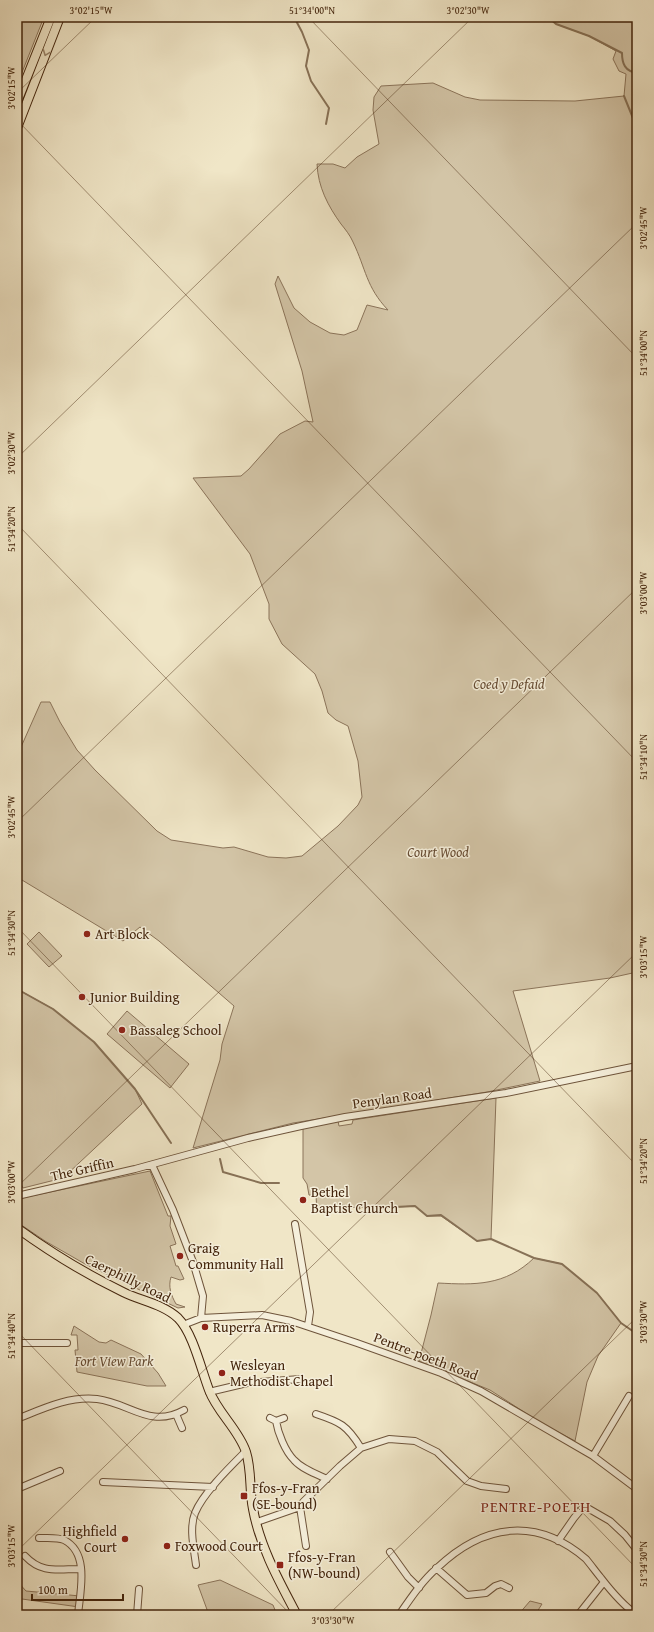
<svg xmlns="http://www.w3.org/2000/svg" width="654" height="1632" font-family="'Gentium Book Plus',serif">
<rect width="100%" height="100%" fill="#f0e6c7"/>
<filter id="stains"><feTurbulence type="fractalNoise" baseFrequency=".005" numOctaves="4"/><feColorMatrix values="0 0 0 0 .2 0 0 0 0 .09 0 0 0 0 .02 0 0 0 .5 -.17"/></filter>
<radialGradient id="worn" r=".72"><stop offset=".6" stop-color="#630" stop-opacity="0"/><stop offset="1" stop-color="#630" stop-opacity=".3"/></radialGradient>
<path fill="#d3c5a7" stroke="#8b745a" d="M17,17H44L17,85Z
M548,17H637V972L610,978L513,991L540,1081L487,1092L293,1123L193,1148L220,1060L222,1044L234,1006L159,941L140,927L123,941L17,877V752L21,747L41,702H50L60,722L77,750L95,770L157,831L171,840L223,848L234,847L268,857L286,858L302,856L338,826L358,805L362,797L358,761L348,726L336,720L328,713L322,691L315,674L282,644L269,619V604L250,554L193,478L241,476L249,469L280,434L305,421L313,422L302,371L275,284L278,276L294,308L310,322L330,333L344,335L357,330L367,305L388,310C366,287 366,269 353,242C350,235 345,229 341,224C328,206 318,187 317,164H333L345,168L357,157L379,144L373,110L374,97L381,86L433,83L465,97L480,100L575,101L624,96L626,74L619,71L613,59L616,51L589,36L556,24Z
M39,932L62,956L49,967L27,944Z
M17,989L53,1009L94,1042L135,1089L142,1104L63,1178L23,1188L17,1176Z
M127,1011L189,1064L170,1088L107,1034Z
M496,1098L491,1239L477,1241L441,1216H427L415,1206L376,1208L359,1206L360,1209L353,1207H347L345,1205L323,1207V1211H317L316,1196L309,1195L307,1184L303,1178V1127L338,1121L339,1126L352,1124L353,1120Z
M150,1171L168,1216H171L170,1226L176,1244L170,1246L176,1266H178L184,1279L180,1280L171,1277C168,1287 171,1295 176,1304L185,1307L178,1308L85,1264L45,1241L17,1222V1199Z
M534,1258L562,1264L597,1293L621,1323L598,1356L587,1382L575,1441L541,1423L490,1390L419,1361L431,1315L438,1283C475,1285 505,1286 534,1258Z
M74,1326L99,1342L106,1343L111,1340L141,1354L158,1373L166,1386H147L77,1372L75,1350H78L77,1335H71Z
M220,1580L273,1605L277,1615H209L198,1585Z
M17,1581L26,1591L80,1596L79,1607L22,1599L17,1594Z
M530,1601L542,1604L535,1615H518Z"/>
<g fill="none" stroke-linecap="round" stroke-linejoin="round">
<path stroke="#877156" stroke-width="2" d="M294,17L302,32L309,50L306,66L311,81L329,108L326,124
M548,17L556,24L589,36L622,53C622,64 625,71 637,73
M624,96L637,128
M17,989L53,1009L94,1042L135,1089L171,1143
M220,1159L223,1172L261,1183H279
M359,1206L376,1208L415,1206L427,1216L441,1215L477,1241L491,1239L534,1258L562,1264L597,1293L621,1323L637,1334"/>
<defs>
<path id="minor" d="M152,1165L173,1210L193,1262L203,1296L201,1318
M17,1196L135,1169L248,1138L301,1126L345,1117L506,1093L637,1066
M295,1224L310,1312L308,1326
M183,1325L201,1318L262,1315L291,1321L357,1343L441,1373L481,1391L593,1456L637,1489
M17,1343H67
M209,1392L247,1383L300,1379
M176,1414L182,1428
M316,1414C340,1422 347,1425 361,1448
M270,1418L276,1421L284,1418
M17,1419C42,1409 68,1396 97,1399C130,1403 150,1429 184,1410
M276,1421C278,1433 285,1451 294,1460C302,1469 316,1474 327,1479
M593,1456L629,1396
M103,1482L213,1487
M17,1489L60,1471
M300,1507L306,1546
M257,1522L300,1507L303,1502L340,1466L361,1448L389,1439L415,1441L437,1452L467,1481L481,1486L506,1489
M39,1538C46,1538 58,1537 64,1540C90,1553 80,1592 78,1615
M558,1541L574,1518L584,1506L610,1521L625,1535L637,1550
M390,1552L408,1577L419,1588
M25,1556C42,1574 57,1569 81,1569
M196,1565C194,1549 189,1528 195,1513C203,1493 231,1466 246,1451
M436,1568L467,1595L486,1593L495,1586L501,1584L509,1588
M137,1615L139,1589
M399,1615C410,1599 422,1581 437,1568C483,1524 536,1516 586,1559C591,1565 596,1572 601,1578C611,1591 624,1606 637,1615
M578,1615L604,1582"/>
<path id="major" d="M17,102L51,17
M17,128L60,17
M17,1228C50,1252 86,1274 123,1292C141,1301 163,1304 178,1318C193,1333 201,1369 209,1390C217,1412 239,1430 246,1452C252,1471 249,1490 253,1509C260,1547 279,1581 297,1615"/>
</defs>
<use href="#minor" stroke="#6e543b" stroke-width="8"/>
<use href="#major" stroke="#43240c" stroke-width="10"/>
<use href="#minor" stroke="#f5efdb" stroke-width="6"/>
<use href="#major" stroke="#f0e6c7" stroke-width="8"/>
</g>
<defs><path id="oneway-chevron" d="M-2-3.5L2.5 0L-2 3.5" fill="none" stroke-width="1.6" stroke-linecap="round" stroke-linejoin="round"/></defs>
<use stroke="#9a856a" href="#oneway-chevron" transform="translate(46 53) rotate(111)"/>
<path fill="none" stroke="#43240c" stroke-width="1" stroke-opacity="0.45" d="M308,17L637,358M17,93L96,17M17,120L637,762M17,458L473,17M17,524L637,1166M17,822L637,223M17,927L637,1569M17,1187L637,588M17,1331L291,1615M17,1551L637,952M328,1615L637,1317"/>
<g fill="#8f2418" stroke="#f5efdb" stroke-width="1.5">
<circle cx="87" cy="934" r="4"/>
<circle cx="82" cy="997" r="4"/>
<circle cx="122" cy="1030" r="4"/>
<circle cx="303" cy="1200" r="4"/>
<circle cx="180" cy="1256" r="4"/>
<circle cx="205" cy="1327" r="4"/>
<circle cx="222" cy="1373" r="4"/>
<rect x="240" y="1492" width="8" height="8" rx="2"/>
<circle cx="125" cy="1539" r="4"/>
<circle cx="167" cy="1546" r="4"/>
<rect x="276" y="1561" width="8" height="8" rx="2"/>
</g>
<g text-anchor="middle" stroke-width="3" stroke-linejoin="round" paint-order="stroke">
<g font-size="14" font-style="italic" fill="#674c33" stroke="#f5efdb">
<text x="509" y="689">Coed y Defaid</text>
<text x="438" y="857">Court Wood</text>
<text x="114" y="1366">Fort View Park</text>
</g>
<g font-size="14" fill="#43240c" stroke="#f5efdb" text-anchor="start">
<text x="95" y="939">Art Block</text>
<text x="90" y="1002">Junior Building</text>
<text x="130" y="1035">Bassaleg School</text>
<text x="311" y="1197">Bethel<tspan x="311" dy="16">Baptist Church</tspan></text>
<text x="188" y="1253">Graig<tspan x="188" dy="16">Community Hall</tspan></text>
<text x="213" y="1332">Ruperra Arms</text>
<text x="230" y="1370">Wesleyan<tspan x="230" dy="16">Methodist Chapel</tspan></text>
<text x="252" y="1493">Ffos-y-Fran<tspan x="252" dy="16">(SE-bound)</tspan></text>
<text x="117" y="1536" text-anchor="end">Highfield<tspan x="117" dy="16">Court</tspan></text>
<text x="175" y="1551">Foxwood Court</text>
<text x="288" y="1562">Ffos-y-Fran<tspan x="288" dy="16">(NW-bound)</tspan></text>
</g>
<g font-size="14" fill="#43240c" stroke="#f5efdb">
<text transform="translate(392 1098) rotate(-8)" y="5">Penylan Road</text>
<text transform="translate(82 1169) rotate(-13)" y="5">The Griffin</text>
<text transform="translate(128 1278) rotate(26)" y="5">Caerphilly Road</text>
<text transform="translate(426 1356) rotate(21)" y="5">Pentre-poeth Road</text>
</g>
<g font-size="15" letter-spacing="1" fill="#7a1f14" stroke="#f5efdb">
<text x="536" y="1512">PENTRE-POETH</text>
</g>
</g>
<rect width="654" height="1632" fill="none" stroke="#f0e6c7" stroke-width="44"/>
<path d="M32 1594v6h91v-6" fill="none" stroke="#43240c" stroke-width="2"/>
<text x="38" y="1594" font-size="12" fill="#43240c" stroke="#f5efdb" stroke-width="3" paint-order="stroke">100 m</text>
<rect x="22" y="22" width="610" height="1588" fill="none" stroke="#43240c" stroke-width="1.5"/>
<g font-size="10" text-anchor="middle" fill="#43240c">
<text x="91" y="14">3°02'15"W</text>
<text x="312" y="14">51°34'00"N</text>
<text x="468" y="14">3°02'30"W</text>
<text transform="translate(11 88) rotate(-90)" y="4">3°02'15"W</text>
<text transform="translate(643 228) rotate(-90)" y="4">3°02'45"W</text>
<text transform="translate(643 353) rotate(-90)" y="4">51°34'00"N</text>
<text transform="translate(11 453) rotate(-90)" y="4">3°02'30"W</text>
<text transform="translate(11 529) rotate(-90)" y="4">51°34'20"N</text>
<text transform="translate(643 593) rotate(-90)" y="4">3°03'00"W</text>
<text transform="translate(643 757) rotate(-90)" y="4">51°34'10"N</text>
<text transform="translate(11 817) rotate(-90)" y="4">3°02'45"W</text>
<text transform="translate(11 933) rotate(-90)" y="4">51°34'30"N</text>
<text transform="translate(643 957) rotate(-90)" y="4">3°03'15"W</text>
<text transform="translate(643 1161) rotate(-90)" y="4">51°34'20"N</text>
<text transform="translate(11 1182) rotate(-90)" y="4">3°03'00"W</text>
<text transform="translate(643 1322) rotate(-90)" y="4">3°03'30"W</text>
<text transform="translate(11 1336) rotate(-90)" y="4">51°34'40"N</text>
<text transform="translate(11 1546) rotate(-90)" y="4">3°03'15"W</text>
<text transform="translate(643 1564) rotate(-90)" y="4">51°34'30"N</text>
<text x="333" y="1624">3°03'30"W</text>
</g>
<rect width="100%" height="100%" filter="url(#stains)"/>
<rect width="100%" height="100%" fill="url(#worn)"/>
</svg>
